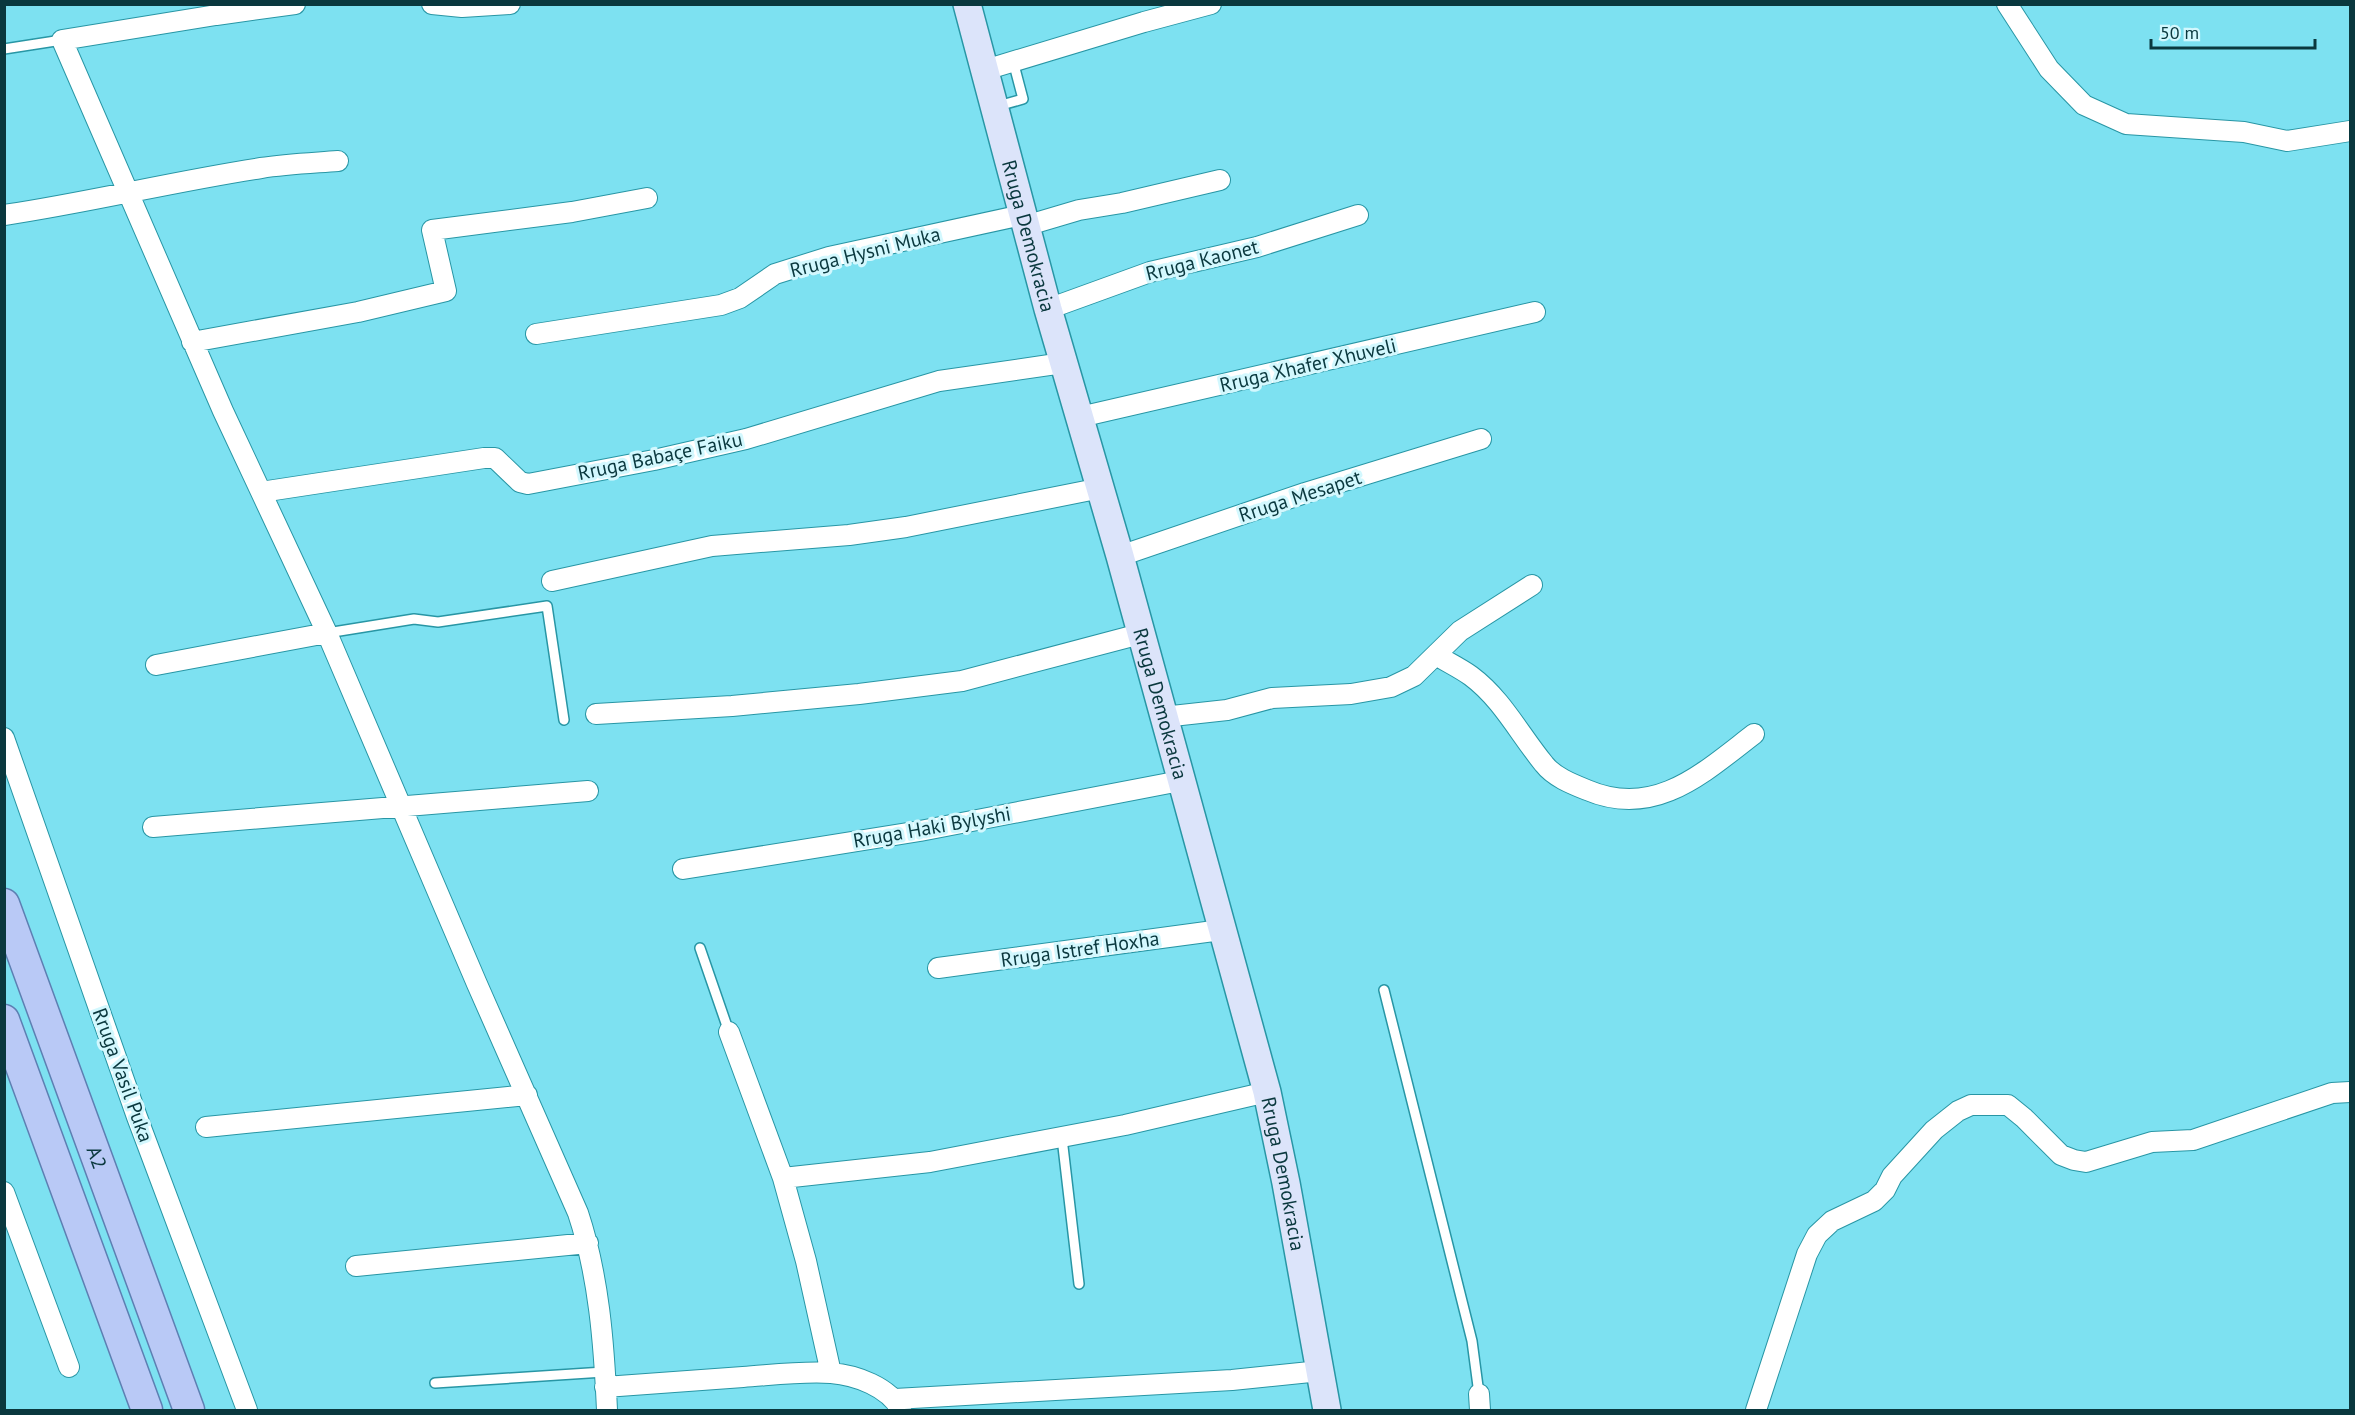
<svg xmlns="http://www.w3.org/2000/svg" width="2355" height="1415" font-family="'PT Sans',sans-serif">
<rect width="100%" height="100%" fill="#7de1f1"/>
<g fill="none" stroke-linecap="round" stroke-linejoin="round">
<defs>
<path id="service" d="M4,49L62,40
M998,106L1023,99L1013,61
M327,633L414,619L438,622L547,606L564,720
M700,948L729,1032
M1384,990L1472,1341L1479,1394
M1062,1138L1079,1284
M435,1383L604,1372"/>
<path id="minor" d="M295,4L216,15L62,40L223,411L327,633L477,984L578,1213C599,1276 604,1344 607,1410
M432,4L462,7L510,4
M2007,4L2049,69L2084,105L2126,124L2244,132L2287,141L2350,131
M985,70L1144,22L1211,4
M4,215C91,202 175,181 261,168C286,164 312,163 338,161
M1025,226L1079,210L1122,203L1220,180
M1048,309L1150,272L1257,247L1358,215
M536,334L721,305L740,298L775,274L829,257L1022,215
M192,342L358,312L446,291L432,230L572,212L647,198
M1080,417L1535,312
M261,492L484,458H495L520,482L528,484L654,460L746,439L939,381L1063,363
M1120,556L1305,493L1481,439
M552,581L712,546L849,535L906,527L1101,488
M1436,655C1447,662 1460,668 1471,676C1502,699 1520,735 1544,764C1554,777 1572,784 1587,790C1655,819 1703,773 1754,734
M156,665L327,633
M596,714L732,706L859,694L962,681L1140,634
M1163,717L1227,710L1272,698L1351,694L1391,687L1414,676L1460,631L1532,585
M4,738L137,1117L247,1410
M153,827L588,791
M683,869L920,831L1180,781
M938,968L1221,930
M729,1032L783,1178L806,1261L831,1373
M206,1127L527,1095
M783,1178L930,1162L1125,1125L1267,1092
M4,1192L69,1367
M356,1266L588,1243
M605,1387C651,1384 697,1380 743,1377C772,1375 802,1371 831,1373C856,1375 889,1387 901,1410
M1479,1394L1480,1410
M895,1399L1232,1380L1320,1371
M1756,1410L1807,1254L1817,1235L1832,1221L1874,1201L1885,1190L1892,1176L1934,1130L1958,1111L1971,1105H2008L2024,1118L2061,1155L2074,1160L2086,1162L2152,1142L2193,1140L2332,1093L2350,1092"/>
<g id="secondary">
<path id="s1" d="M967,4L1048,309L1120,556L1267,1092L1286,1183L1327,1410"/>
</g>
<g id="primary">
<path id="s2" d="M4,904L189,1410"/>
<path d="M4,1020L147,1410"/>
</g>
</defs>
<use href="#service" stroke="#2896a5" stroke-width="12"/>
<use href="#minor" stroke="#2896a5" stroke-width="22"/>
<use href="#secondary" stroke="#2896a5" stroke-width="30"/>
<use href="#primary" stroke="#5d7fb2" stroke-width="33"/>
<use href="#service" stroke="#fff" stroke-width="9"/>
<use href="#minor" stroke="#fff" stroke-width="20"/>
<use href="#secondary" stroke="#dce4fa" stroke-width="27"/>
<use href="#primary" stroke="#b9c9f6" stroke-width="30"/>
</g>
<g text-anchor="middle" stroke-width="6" stroke-linejoin="round" paint-order="stroke">
<g font-size="20" fill="#0a383e" stroke="#d3f8fe">
<text dy="7" stroke="none"><textPath href="#s1" startOffset="240">Rruga Demokracia</textPath></text>
<text transform="translate(865 252) rotate(-14)" y="7">Rruga Hysni Muka</text>
<text transform="translate(1202 260) rotate(-14)" y="7">Rruga Kaonet</text>
<text transform="translate(1308 365) rotate(-13)" y="7">Rruga Xhafer Xhuveli</text>
<text transform="translate(660 456) rotate(-12)" y="7">Rruga Babaçe Faiku</text>
<text transform="translate(1300 496) rotate(-18)" y="7">Rruga Mesapet</text>
<text dy="7" stroke="none"><textPath href="#s1" startOffset="726">Rruga Demokracia</textPath></text>
<text transform="translate(932 827) rotate(-10)" y="7">Rruga Haki Bylyshi</text>
<text transform="translate(1080 949) rotate(-8)" y="7">Rruga Istref Hoxha</text>
<text transform="translate(123 1075) rotate(70)" y="7">Rruga Vasil Puka</text>
<text dy="7" stroke="none"><textPath href="#s2" startOffset="270">A2</textPath></text>
<text dy="7" stroke="none"><textPath href="#s1" startOffset="1212">Rruga Demokracia</textPath></text>
</g>
</g>
<rect width="2355" height="1415" fill="none" stroke="#0a383e" stroke-width="12"/>
<path d="M2151 39v9h164v-9" fill="none" stroke="#0a383e" stroke-width="3"/>
<text x="2160" y="39" font-size="18" fill="#0a383e" stroke="#d3f8fe" stroke-width="4.5" paint-order="stroke">50 m</text>
</svg>
